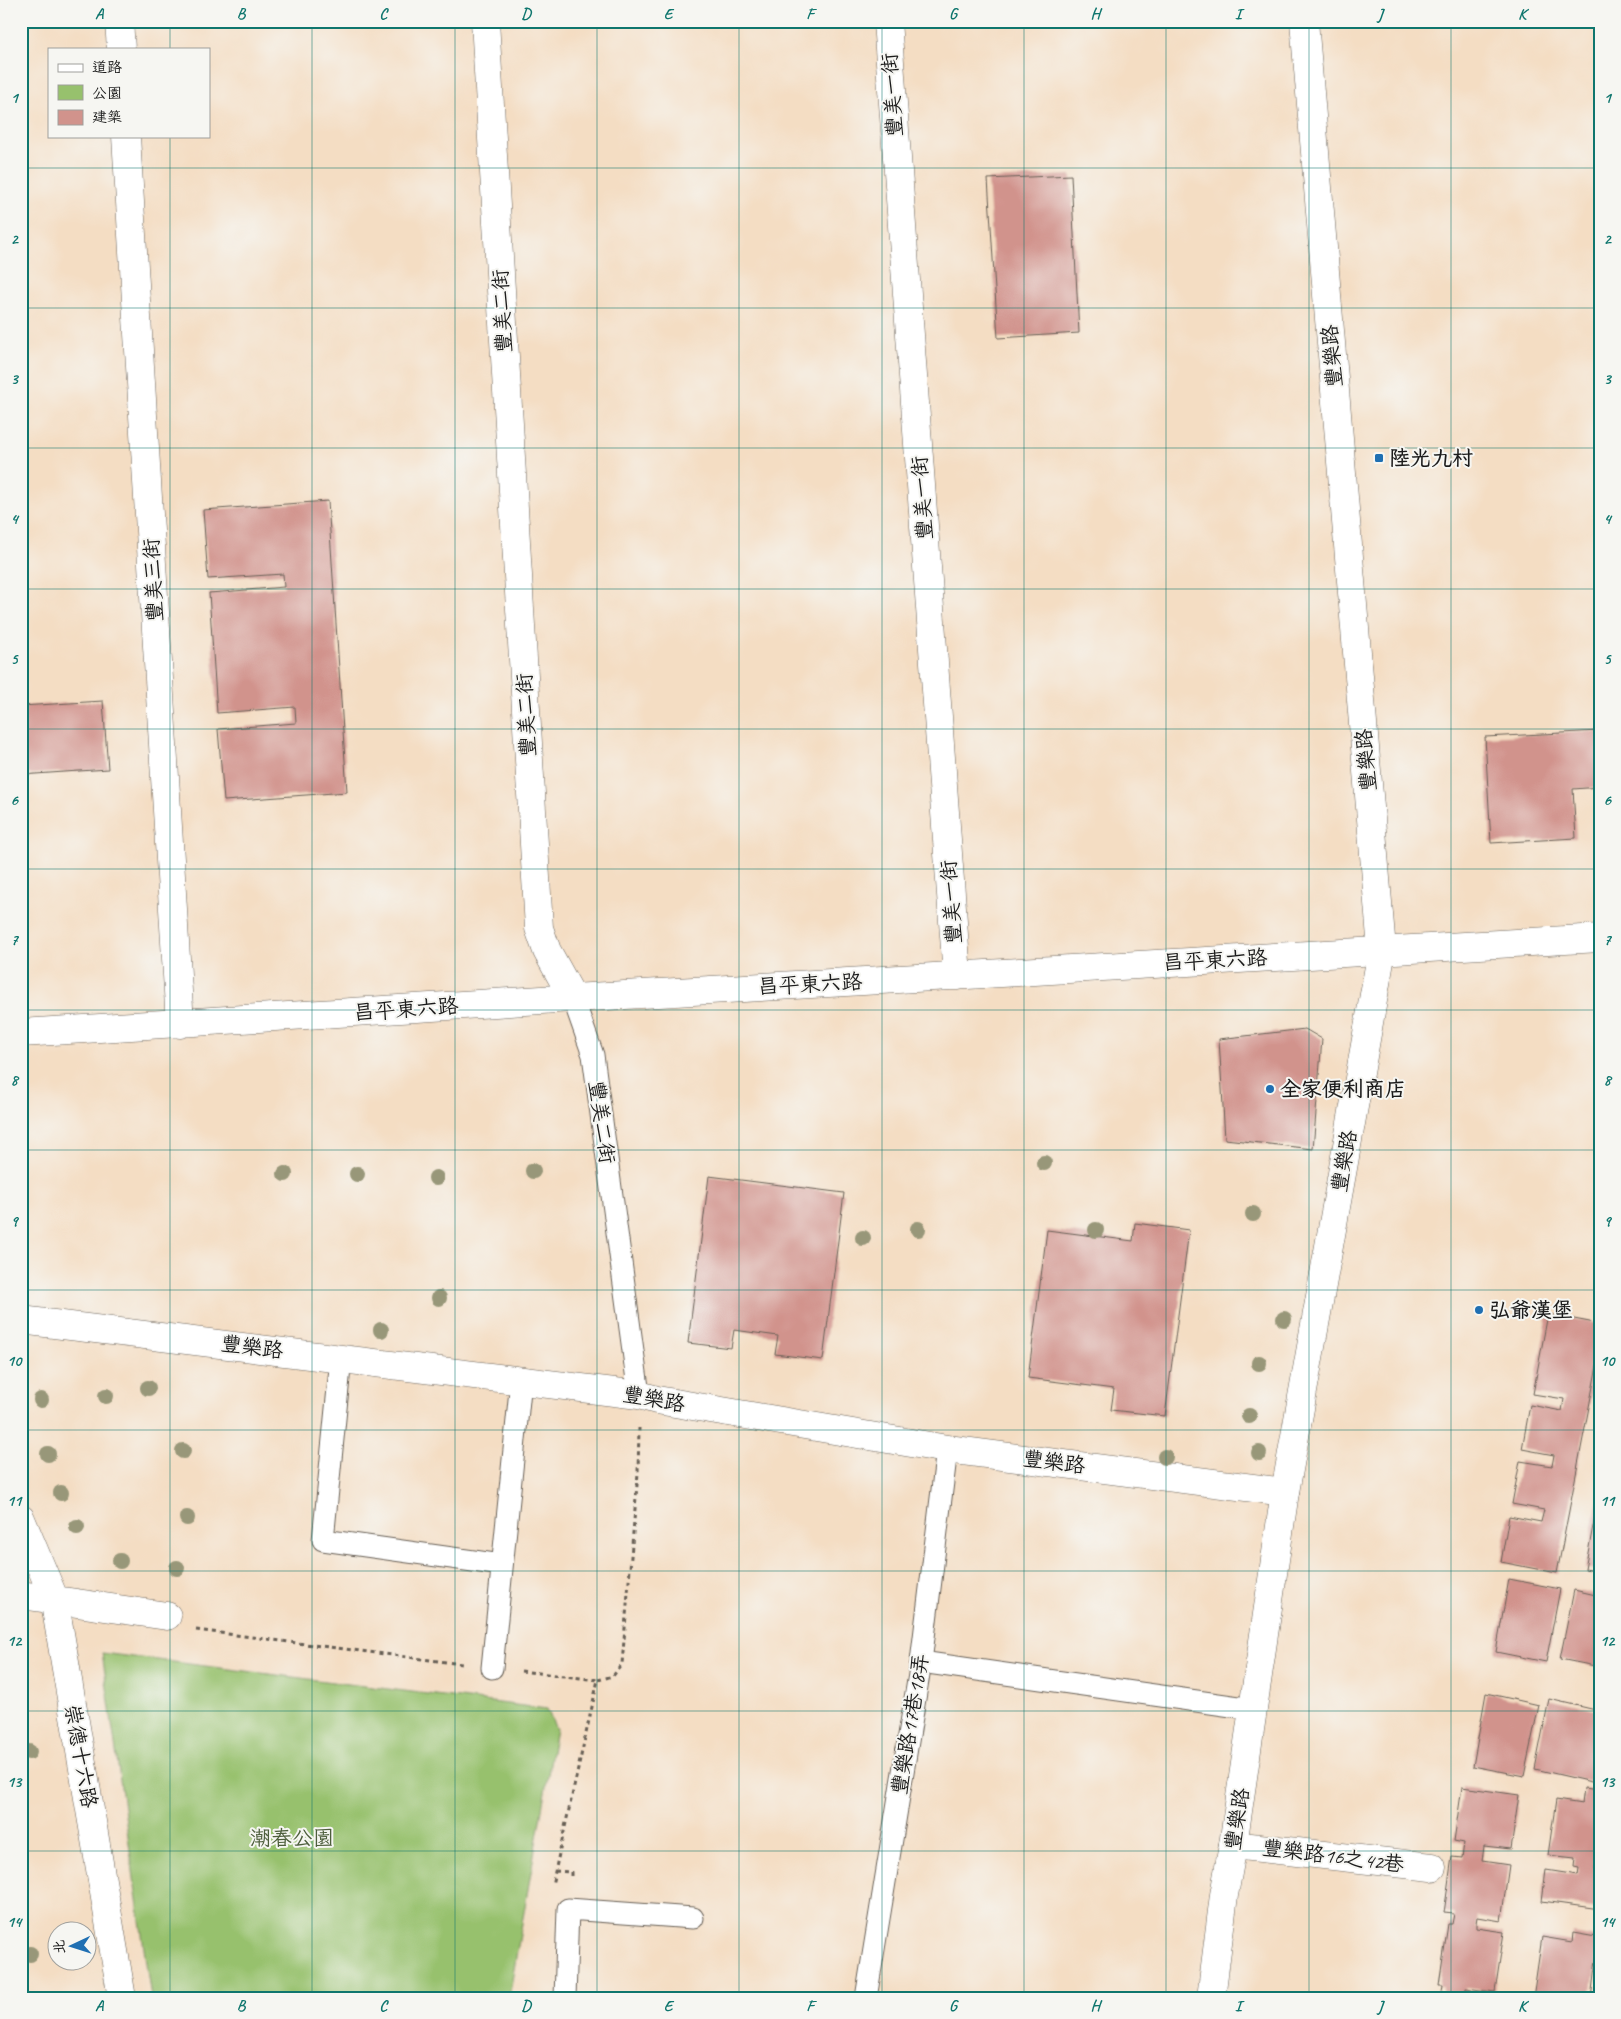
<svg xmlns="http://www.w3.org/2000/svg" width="1621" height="2019" font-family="Caveat,'LXGW WenKai TC',sans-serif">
<rect width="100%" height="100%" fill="#f6f6f2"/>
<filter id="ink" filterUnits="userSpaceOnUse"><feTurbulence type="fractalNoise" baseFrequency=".02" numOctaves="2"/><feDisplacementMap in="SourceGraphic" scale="10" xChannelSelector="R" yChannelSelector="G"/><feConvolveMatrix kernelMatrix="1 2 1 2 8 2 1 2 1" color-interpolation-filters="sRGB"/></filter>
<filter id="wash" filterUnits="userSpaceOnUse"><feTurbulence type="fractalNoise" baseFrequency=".0096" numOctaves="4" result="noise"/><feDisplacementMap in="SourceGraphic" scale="20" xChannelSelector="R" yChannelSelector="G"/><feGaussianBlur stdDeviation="1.12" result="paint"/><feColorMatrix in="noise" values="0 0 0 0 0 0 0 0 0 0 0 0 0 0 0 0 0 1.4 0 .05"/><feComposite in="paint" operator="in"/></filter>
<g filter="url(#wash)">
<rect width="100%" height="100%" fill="#f4ddc3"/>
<path fill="#97c16d" stroke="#5a6e44" d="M102,1653L547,1709L556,1729L509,1998H151Z"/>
<g id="blocks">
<path fill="#d1938c" d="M1071,175L1079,333L998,338L988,179Z
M328,501L347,792L224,801L218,729L296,723L295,707L217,713L209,593L284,587L283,574L208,579L203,510Z
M103,701L108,769L21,775V706Z
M1600,731V787L1573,789L1576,838L1491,843L1485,737Z
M1305,1029L1322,1039L1313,1149L1225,1139L1219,1039Z
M709,1176L844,1193L823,1360L775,1354L778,1336L734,1330L731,1348L688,1343Z
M1135,1223L1189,1230L1165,1416L1111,1410L1114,1389L1028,1378L1047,1230L1133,1241Z
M1548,1314L1600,1324V1350L1557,1573L1501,1562L1509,1516L1541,1522L1544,1510L1512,1504L1520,1461L1552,1466L1554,1455L1522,1449L1530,1405L1562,1411L1564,1399L1533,1394Z
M1599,1494H1600V1572L1585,1569Z
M1509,1579L1560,1589L1546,1662L1496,1652Z
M1574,1590L1600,1596V1667L1560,1659Z
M1486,1693L1539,1705L1524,1776L1473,1766Z
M1549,1699L1600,1711V1784L1535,1769Z
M1462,1787L1519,1795L1511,1849L1484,1846L1483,1854L1482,1861L1509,1865L1501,1921L1477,1917L1476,1923V1928L1504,1932L1495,1992L1466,1988L1465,1998H1441L1443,1985H1439L1448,1924H1452L1454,1914L1444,1913L1452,1857L1462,1858L1464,1843L1454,1841Z
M1584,1788L1600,1790V1862L1596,1861L1595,1870H1600V1909L1542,1901L1546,1870L1578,1875L1579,1868L1574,1867L1575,1858L1548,1855L1556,1800L1582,1804Z
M1573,1933L1596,1937L1595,1944L1598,1945L1591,1998H1533L1542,1937L1572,1942Z"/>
</g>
</g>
<g filter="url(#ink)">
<use href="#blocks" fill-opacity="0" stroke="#686056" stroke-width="1"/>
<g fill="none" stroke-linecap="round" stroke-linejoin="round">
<defs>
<path id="service" d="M573,998L593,1055L639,1395
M341,1358L323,1540L502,1565
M921,1662L1253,1709
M492,1668L521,1380
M565,1998L568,1909L693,1918
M866,1998L921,1662L947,1449"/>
<path id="minor" d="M119,21L121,49
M485,21L539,928L547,951L573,998
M887,21L957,976
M126,136L180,1024
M21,1033L573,998L1600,938
M21,1320L639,1395L657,1400L947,1449L1285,1492
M21,1519L54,1598L122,1998
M21,1595L167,1616
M1233,1845L1432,1867"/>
<path id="tertiary" d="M1211,1998L1224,1895L1233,1845L1285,1492L1382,950L1304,21"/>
</defs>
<use href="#service" stroke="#686056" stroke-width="23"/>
<use href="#minor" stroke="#686056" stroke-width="29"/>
<use href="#tertiary" stroke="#686056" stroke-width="29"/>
<path stroke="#686056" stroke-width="3" stroke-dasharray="4 4" stroke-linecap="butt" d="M196,1630L462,1664
M521,1671L598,1680L552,1885
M598,1680L613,1676L622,1664L638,1473L639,1428
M555,1871L571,1872V1879"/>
<use href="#service" stroke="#fff" stroke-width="21"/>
<use href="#minor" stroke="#fff" stroke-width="28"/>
<use href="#tertiary" stroke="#fff" stroke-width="28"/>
</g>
<g fill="#989779">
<circle cx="1044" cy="1163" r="8"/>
<circle cx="533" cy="1171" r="8"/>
<circle cx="285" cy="1174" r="8"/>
<circle cx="357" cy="1174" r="8"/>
<circle cx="436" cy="1178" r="8"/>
<circle cx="1253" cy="1214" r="8"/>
<circle cx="918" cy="1229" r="8"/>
<circle cx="1096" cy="1230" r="8"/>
<circle cx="863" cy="1238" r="8"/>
<circle cx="439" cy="1298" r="8"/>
<circle cx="1284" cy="1319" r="8"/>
<circle cx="381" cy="1330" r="8"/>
<circle cx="1259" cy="1363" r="8"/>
<circle cx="148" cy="1388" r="8"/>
<circle cx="106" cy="1396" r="8"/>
<circle cx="41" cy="1400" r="8"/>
<circle cx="1249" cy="1416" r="8"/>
<circle cx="183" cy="1451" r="8"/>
<circle cx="1259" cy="1453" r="8"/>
<circle cx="48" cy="1454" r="8"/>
<circle cx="1165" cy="1457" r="8"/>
<circle cx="61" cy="1493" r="8"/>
<circle cx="187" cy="1518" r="8"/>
<circle cx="77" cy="1527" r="8"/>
<circle cx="120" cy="1561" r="8"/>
<circle cx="177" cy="1568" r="8"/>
<circle cx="29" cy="1752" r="8"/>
<circle cx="30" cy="1954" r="8"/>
</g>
</g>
<path fill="none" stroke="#0f766e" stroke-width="1" stroke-opacity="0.55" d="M170,21V49M312,21V1998M455,21V1998M597,21V1998M739,21V1998M882,21V1998M1024,21V1998M1166,21V1998M1309,21V1998M1451,21V1998M170,136V1998M21,168H1600M21,308H1600M21,448H1600M21,589H1600M21,729H1600M21,869H1600M21,1010H1600M21,1150H1600M21,1290H1600M21,1430H1600M21,1571H1600M21,1711H1600M21,1851H1600"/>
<g fill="#1f6fb2" stroke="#f6f6f2" stroke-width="2">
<rect x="1374" y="453" width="10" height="10" rx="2.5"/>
<circle cx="1270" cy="1089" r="5"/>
<circle cx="1479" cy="1310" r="5"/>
</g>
<g text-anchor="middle" stroke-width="4" stroke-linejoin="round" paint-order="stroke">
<g font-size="21" fill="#1c1c1c" stroke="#f6f6f2">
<text transform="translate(892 95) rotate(-94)" y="7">豐美一街</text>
<text transform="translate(502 311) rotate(-93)" y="7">豐美二街</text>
<text transform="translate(1332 356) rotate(-95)" y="7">豐樂路</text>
<text transform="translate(922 498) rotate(-94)" y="7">豐美一街</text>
<text transform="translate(153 580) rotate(-93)" y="7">豐美三街</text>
<text transform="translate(526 715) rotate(-93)" y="7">豐美二街</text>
<text transform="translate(1366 760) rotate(-95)" y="7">豐樂路</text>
<text transform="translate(951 902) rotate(-94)" y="7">豐美一街</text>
<text transform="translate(1215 960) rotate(-3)" y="7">昌平東六路</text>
<text transform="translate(810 984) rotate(-3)" y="7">昌平東六路</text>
<text transform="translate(406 1009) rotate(-4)" y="7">昌平東六路</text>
<text transform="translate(602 1122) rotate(82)" y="7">豐美二街</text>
<text transform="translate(1344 1161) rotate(-80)" y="7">豐樂路</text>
<text transform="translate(252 1347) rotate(7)" y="7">豐樂路</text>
<text transform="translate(654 1399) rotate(10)" y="7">豐樂路</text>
<text transform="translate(1054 1462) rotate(7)" y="7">豐樂路</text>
<text transform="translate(910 1724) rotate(-81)" y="7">豐樂路17巷18弄</text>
<text transform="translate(81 1756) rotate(80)" y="7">崇德十六路</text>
<text transform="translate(1237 1819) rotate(-81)" y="7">豐樂路</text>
<text transform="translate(1333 1856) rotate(7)" y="7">豐樂路16之42巷</text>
</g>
<g font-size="21" font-weight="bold" fill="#1c1c1c" stroke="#f6f6f2" text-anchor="start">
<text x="1389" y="465">陸光九村</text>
<text x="1280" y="1096">全家便利商店</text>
<text x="1489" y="1317">弘爺漢堡</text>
</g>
<g font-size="21" fill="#4d5e3c" stroke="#f6f6f2">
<text x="292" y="1845">潮春公園</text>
</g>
</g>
<rect width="1621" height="2019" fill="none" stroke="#f6f6f2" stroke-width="55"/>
<rect x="48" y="48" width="162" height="90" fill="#f6f6f2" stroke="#9f9f9c"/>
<rect x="58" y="64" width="25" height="8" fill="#ffffff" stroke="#9f9f9c"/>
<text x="92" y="72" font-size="15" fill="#1c1c1c">道路</text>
<rect x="58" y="85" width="25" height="15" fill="#97c16d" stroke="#9f9f9c"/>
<text x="92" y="98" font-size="15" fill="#1c1c1c">公園</text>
<rect x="58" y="110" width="25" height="15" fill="#d1938c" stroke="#9f9f9c"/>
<text x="92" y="122" font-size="15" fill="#1c1c1c">建築</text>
<g transform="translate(72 1946) rotate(266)"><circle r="24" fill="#f6f6f2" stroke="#9f9f9c"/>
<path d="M0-4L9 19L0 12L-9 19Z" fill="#1f6fb2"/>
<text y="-8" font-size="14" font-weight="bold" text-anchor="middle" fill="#1c1c1c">北</text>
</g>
<rect x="28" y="28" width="1566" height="1964" fill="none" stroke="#0f766e" stroke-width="2"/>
<g font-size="16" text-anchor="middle" font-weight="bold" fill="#0f766e">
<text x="99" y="19">A</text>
<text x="241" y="19">B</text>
<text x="383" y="19">C</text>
<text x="526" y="19">D</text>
<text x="668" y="19">E</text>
<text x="810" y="19">F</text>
<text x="953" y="19">G</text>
<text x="1095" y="19">H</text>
<text x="1238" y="19">I</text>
<text x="1380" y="19">J</text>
<text x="1522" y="19">K</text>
<text x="14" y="103">1</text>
<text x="1607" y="103">1</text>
<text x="14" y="244">2</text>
<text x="1607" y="244">2</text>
<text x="14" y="384">3</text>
<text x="1607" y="384">3</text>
<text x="14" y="524">4</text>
<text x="1607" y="524">4</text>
<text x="14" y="664">5</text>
<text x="1607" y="664">5</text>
<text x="14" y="805">6</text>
<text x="1607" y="805">6</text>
<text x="14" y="945">7</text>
<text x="1607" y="945">7</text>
<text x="14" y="1085">8</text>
<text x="1607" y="1085">8</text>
<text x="14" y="1226">9</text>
<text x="1607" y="1226">9</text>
<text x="14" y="1366">10</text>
<text x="1607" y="1366">10</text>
<text x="14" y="1506">11</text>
<text x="1607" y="1506">11</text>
<text x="14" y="1646">12</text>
<text x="1607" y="1646">12</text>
<text x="14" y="1787">13</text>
<text x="1607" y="1787">13</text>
<text x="14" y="1927">14</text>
<text x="1607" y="1927">14</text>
<text x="99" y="2011">A</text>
<text x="241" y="2011">B</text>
<text x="383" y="2011">C</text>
<text x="526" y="2011">D</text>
<text x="668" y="2011">E</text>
<text x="810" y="2011">F</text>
<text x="953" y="2011">G</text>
<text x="1095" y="2011">H</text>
<text x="1238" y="2011">I</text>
<text x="1380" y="2011">J</text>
<text x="1522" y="2011">K</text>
</g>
</svg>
